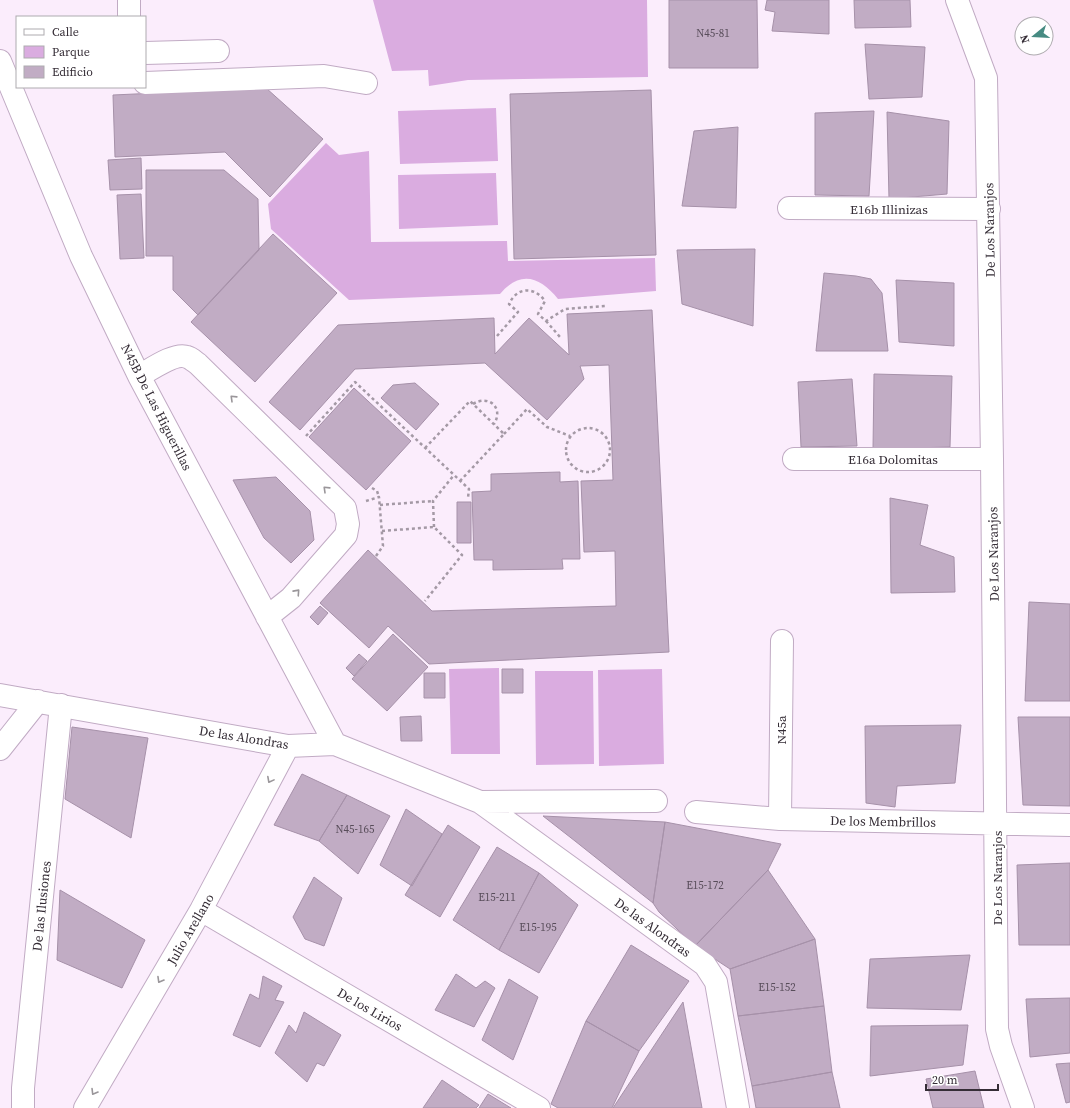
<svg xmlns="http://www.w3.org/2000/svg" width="1070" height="1108" font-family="'Source Serif 4',serif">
<rect width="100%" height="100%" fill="#fbedfc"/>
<path fill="#daace0" d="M373,0H647L648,77L468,80L429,86L428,70L392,71Z
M496,108L498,161L400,164L398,111Z
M326,143L339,155L369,151L371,242L507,241L508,261L655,258L656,291L558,299C541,278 521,269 500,294L349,300L271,229L268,204Z
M496,173L498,225L399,229L398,175Z
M499,668L500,754H451L449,669Z
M662,669L664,764L599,766L598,670Z
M535,671H593L594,764L536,765Z"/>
<path fill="#c1acc4" stroke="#a691a9" d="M669,0H757L758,68H669Z
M767,0H829V34L772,31L775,12L765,10Z
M854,0H910L911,27L855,28Z
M865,44L925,47L922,97L869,99Z
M266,88L323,139L270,197L225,152L115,157L113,95Z
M651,90L656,255L514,259L510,94Z
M874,111L869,196L815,195V113Z
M887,112L949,121L947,194L889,199Z
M738,127L736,208L682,206L694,131Z
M141,158L142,189L110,190L108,160Z
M146,170H224L258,199L259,250L198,315L173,290V256H146Z
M141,194L144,258L120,259L117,195Z
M273,234L337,293L255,382L191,322Z
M755,249L753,326L682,304L677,250Z
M824,273L856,276L871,279L882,293L888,351H816Z
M896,280L954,283V346L899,342Z
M652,310L669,652L429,664L388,626L369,648L320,603L368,550L432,611L616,606L615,551L584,552L581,481L613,480L609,365L580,366L584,379L547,420L485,363L355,369L300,430L269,402L338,325L494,318L495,354L529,318L569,355L567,314Z
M874,374L952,376L950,447L873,449Z
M852,379L857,446L801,447L798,382Z
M415,383L439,404L416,430L381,398L393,385Z
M354,388L411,441L366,490L309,437Z
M560,472V482L578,481L580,559H562L563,569L493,570V560H474L472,492L491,491V474Z
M276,477L310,511L314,540L291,563L264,538L233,480Z
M890,498L928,505L920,545L954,557L955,592L891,593Z
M457,502H471V543H457Z
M1029,602L1070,604V701H1025Z
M320,606L328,613L318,625L310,617Z
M393,634L428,667L387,711L352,679Z
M359,654L367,661L354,676L346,668Z
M502,669H523V693H502Z
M424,673H445V698H424Z
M421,716L422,741H401L400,717Z
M1018,717H1070V806L1023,805Z
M961,725L955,783L897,786L895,807L866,803L865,726Z
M72,727L148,738L131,838L65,799Z
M302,774L347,795L319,841L274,825Z
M347,795L390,816L358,874L319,841Z
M406,809L442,834L412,886L380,865Z
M543,816L665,822L653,903L575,841Z
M665,822L781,844L768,870L695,946L659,912L653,903Z
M448,825L480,847L440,917L405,895Z
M497,847L539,873L499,950L453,920Z
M1070,863V945H1019L1017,865Z
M768,870L815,939L730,969L695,946Z
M539,873L578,905L539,973L499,950Z
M314,877L342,898L324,946L305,939L293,917Z
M60,890L145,940L122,988L57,960Z
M815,939L824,1006L738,1016L730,969Z
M631,945L689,981L639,1051L586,1021Z
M970,955L961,1010L867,1008L870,959Z
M456,974L476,988L485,981L495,988L474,1027L435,1010Z
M263,976L282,986L275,1000L284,1002L260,1047L233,1035L250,994L259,999Z
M509,979L538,997L513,1060L482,1040Z
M1070,998V1053L1030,1057L1026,999Z
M683,1002L702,1108H613Z
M824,1006L832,1072L752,1086L738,1016Z
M304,1012L341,1035L324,1066L317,1063L307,1082L275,1053L289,1025L296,1033Z
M586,1021L639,1051L612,1108H558L551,1104Z
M968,1025L963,1065L870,1076L871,1026Z
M1070,1063V1102L1066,1103L1056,1064Z
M975,1071L984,1108H933L926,1079Z
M832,1072L840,1108H756L752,1086Z
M442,1080L479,1105L476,1108H423Z
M488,1094L511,1108H479Z"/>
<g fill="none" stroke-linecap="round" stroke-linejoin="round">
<defs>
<path id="minor" d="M957,0L986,78L992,459L997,1029L1001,1046L1023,1108
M129,17V0
M145,53L218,51
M0,61L81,256L139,376L335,744
M145,83L324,76L366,83
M789,208L989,209
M139,376C150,370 175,352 187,357C191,358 195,362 198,364L345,508L348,524L346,535L291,598L267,617
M794,459H992
M0,695L288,746L335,744L480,802L705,965L716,982L738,1108
M0,749L38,701
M480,802L656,801
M696,812L780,819L1070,825
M780,819L782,641
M201,910L539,1108
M23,1108V1088L61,705
M85,1108L201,910L288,746"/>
</defs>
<use href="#minor" stroke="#c1abc4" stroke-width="24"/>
<path stroke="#a499a5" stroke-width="2.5" stroke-dasharray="3 3" stroke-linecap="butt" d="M546,321L560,337
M497,336L518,312L509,304C517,287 534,286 545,301L538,314L546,321L565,309L605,306
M473,404C489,394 504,408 494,424
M566 450a22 22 0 1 1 44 0a22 22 0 1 1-44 0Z
M504,434L527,409L547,427L570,436
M306,436L355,382L469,489L468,498
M425,448L470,401L504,434L460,481
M372,488L377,491L379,497
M366,501L379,497L383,546L376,556
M380,505L433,501
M434,527L433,501L454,475
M382,531L434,527L462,555L425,601"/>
<use href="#minor" stroke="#fff" stroke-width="22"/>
</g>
<defs><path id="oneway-chevron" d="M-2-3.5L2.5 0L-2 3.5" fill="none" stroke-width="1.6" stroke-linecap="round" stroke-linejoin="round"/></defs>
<g stroke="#9a969a">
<use href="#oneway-chevron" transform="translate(233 398) rotate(-136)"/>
<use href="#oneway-chevron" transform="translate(326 489) rotate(-136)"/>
<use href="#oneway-chevron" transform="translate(297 592) rotate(-48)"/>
<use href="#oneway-chevron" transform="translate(270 780) rotate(118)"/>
<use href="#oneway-chevron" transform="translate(160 980) rotate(120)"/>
<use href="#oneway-chevron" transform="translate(94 1092) rotate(121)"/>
</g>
<g text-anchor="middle" stroke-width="4" stroke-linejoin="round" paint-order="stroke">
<g font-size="11" fill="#584d5a">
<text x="713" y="37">N45-81</text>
<text x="355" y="833">N45-165</text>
<text x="705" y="889">E15-172</text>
<text x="497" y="901">E15-211</text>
<text x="538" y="931">E15-195</text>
<text x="777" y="991">E15-152</text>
</g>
<g font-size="13" fill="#352d36" stroke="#fff">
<text x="889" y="214">E16b Illinizas</text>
<text transform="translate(989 230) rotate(-91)" y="5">De Los Naranjos</text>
<text transform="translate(157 407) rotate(63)" y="5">N45B De Las Higuerillas</text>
<text x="893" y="464">E16a Dolomitas</text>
<text transform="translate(993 554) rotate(-91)" y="5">De Los Naranjos</text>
<text transform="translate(781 730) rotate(-90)" y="5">N45a</text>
<text transform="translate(244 737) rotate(9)" y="5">De las Alondras</text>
<text transform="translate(883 821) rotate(1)" y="5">De los Membrillos</text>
<text transform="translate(997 878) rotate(-90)" y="5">De Los Naranjos</text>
<text transform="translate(41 906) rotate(-84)" y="5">De las Ilusiones</text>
<text transform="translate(653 927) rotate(36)" y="5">De las Alondras</text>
<text transform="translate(190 929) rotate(-60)" y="5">Julio Arellano</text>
<text transform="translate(370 1009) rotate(30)" y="5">De los Lirios</text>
</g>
</g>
<rect x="16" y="16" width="130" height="72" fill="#ffffff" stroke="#aeabaf"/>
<rect x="24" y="29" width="20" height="6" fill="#ffffff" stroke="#aeabaf"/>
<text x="52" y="36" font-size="12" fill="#352d36">Calle</text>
<rect x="24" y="46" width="20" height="12" fill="#daace0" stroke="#aeabaf"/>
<text x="52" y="56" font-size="12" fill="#352d36">Parque</text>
<rect x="24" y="66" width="20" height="12" fill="#c1acc4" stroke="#aeabaf"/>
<text x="52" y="76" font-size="12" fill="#352d36">Edificio</text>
<g transform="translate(1034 36) rotate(252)"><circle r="19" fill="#ffffff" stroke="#aeabaf"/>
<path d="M0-3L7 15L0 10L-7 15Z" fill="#468b82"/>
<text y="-6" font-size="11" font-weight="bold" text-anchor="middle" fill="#352d36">N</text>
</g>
<path d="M926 1084v6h72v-6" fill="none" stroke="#352d36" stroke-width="2"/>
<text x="932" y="1084" font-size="12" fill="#352d36" stroke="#ffffff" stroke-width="3" paint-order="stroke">20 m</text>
</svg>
